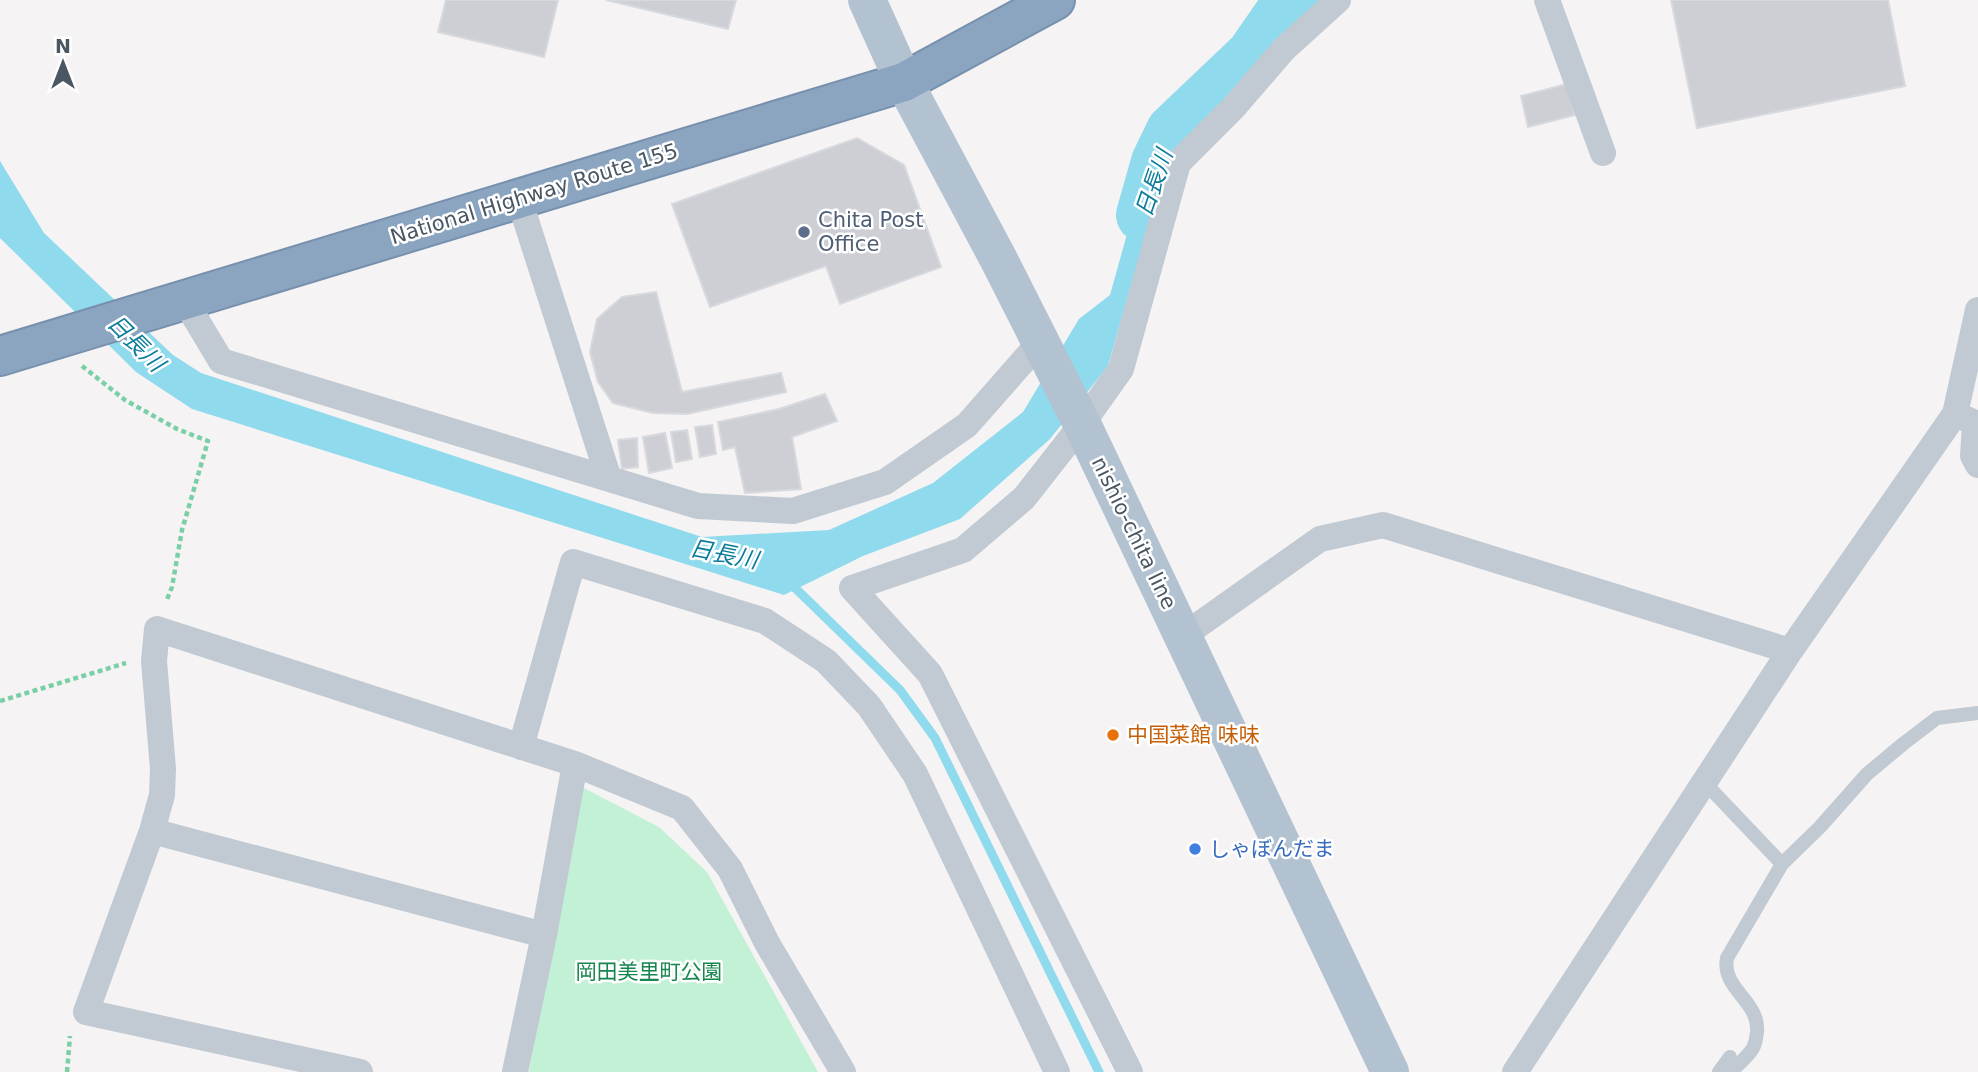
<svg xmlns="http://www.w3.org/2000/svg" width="1978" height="1072" font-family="'DejaVu Sans','Noto Sans JP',sans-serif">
<rect width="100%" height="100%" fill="#f5f3f3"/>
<path fill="#c3f1d5" d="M580,786L659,827L707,872L818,1072H529Z"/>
<path fill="#90daee" d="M1153,141L1171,147L1108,366L1050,439L960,519L863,556L784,595L192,409L136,372L0,238V161L44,233L173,355L201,373L702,537L829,530L933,483L1023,412L1079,319L1110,295Z"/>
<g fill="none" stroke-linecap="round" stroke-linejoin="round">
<path stroke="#90daee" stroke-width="9" d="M789,582L900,690L935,738L1099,1072"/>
<path stroke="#90daee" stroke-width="54" d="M1143,215L1158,162L1173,131L1253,55L1287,6L1293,0"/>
</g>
<path fill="#cdcfd5" stroke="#d7d9de" stroke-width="2" d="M446,0H558L544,57L438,32Z
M606,0H736L728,29Z
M1671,0H1888L1905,86L1697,128Z
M1567,84L1575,115L1528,127L1521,96Z
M857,138L904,165L941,267L840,304L826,266L710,307L672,204Z
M656,292L682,392L781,373L786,392L687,414L653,413L613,403L598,382L590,352L597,319L622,297Z
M825,394L837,421L792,437L801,489L745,493L735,447L723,450L718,422L779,409Z
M712,425L716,454L700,457L695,427Z
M687,430L692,459L676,462L671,432Z
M665,433L672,468L649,473L643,437Z
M637,438L638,467L622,469L618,440Z"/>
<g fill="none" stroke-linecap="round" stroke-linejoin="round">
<defs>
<path id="highway" d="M0,356L904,82L1055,0"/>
</defs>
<use href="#highway" stroke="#7690ad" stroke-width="42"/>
<path stroke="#7ad0a6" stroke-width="4.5" stroke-dasharray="5 3.5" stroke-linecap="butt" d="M82,366L125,400L177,429L208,441L182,530L172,587L166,602
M0,701L126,663
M67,1072L70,1036"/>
<path stroke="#c1cad2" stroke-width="14" d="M1705,783L1782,864L1820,827L1867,774L1903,744L1937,718L1978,713
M1719,1072L1730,1057
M1731,1072C1738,1064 1748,1057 1753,1048C1756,1043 1756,1037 1757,1032C1760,1001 1721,989 1727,958L1782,864"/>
<path stroke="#c1cad2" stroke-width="26" d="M1547,0L1603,153
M519,199L609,479
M185,301L221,361L698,506L793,511L885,482L967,425L1040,342
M1955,414L1975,423L1973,456L1978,465
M1183,636L1320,539L1383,525L1790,651
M521,747L573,562L765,621L826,661L869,706L915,774L1057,1072
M152,831L544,935
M360,1072L86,1012L152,831L162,795L163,769L154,661L157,629L575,764L682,808L730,869L767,943L843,1072
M515,1072L544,935L575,764
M1130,1072L930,674L852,588L963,550L1024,498L1082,424L1121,369L1178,163L1234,107L1284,49L1338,0
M1515,1072L1790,651L1955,414L1978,310"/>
<path stroke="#b3c2d1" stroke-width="38" d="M867,0L904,82L999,260L1082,424L1390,1072"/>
<use href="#highway" stroke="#8ba5c1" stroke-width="38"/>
</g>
<circle fill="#5c6f8a" stroke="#fff" stroke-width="2.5" cx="804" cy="232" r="7"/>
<circle fill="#e8710a" stroke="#fff" stroke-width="2.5" cx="1113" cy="735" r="7"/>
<circle fill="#3f7fe0" stroke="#fff" stroke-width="2.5" cx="1195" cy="849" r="7"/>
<g text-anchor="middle" stroke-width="5" stroke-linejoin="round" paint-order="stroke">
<g font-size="21" fill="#4a5661" stroke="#fff">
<text transform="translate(534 194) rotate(-17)" y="7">National Highway Route 155</text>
<text transform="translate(1134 533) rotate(64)" y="7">nishio-chita line</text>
</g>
<g font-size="21" fill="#4e5e75" stroke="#fff" text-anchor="start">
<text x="818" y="227">Chita Post<tspan x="818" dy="24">Office</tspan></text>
</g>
<g font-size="21" fill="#c56008" stroke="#fff" text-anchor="start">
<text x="1127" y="742">中国菜館 味味</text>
</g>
<g font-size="21" fill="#366cbe" stroke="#fff" text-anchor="start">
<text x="1209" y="856">しゃぼんだま</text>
</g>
<g font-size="21" fill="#17864f" stroke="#fff">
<text x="649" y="979">岡田美里町公園</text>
</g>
<g font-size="23" font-style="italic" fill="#0c7c9b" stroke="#fff">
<text transform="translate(1154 183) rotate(-71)" y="8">日長川</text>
<text transform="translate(136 343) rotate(45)" y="8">日長川</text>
<text transform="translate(724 554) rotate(11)" y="8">日長川</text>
</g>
</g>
<g transform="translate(63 63)" stroke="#ffffff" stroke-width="5" paint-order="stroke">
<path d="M0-5L12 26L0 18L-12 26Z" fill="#4a5661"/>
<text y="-10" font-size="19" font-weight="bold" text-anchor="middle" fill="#4a5661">N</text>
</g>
</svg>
